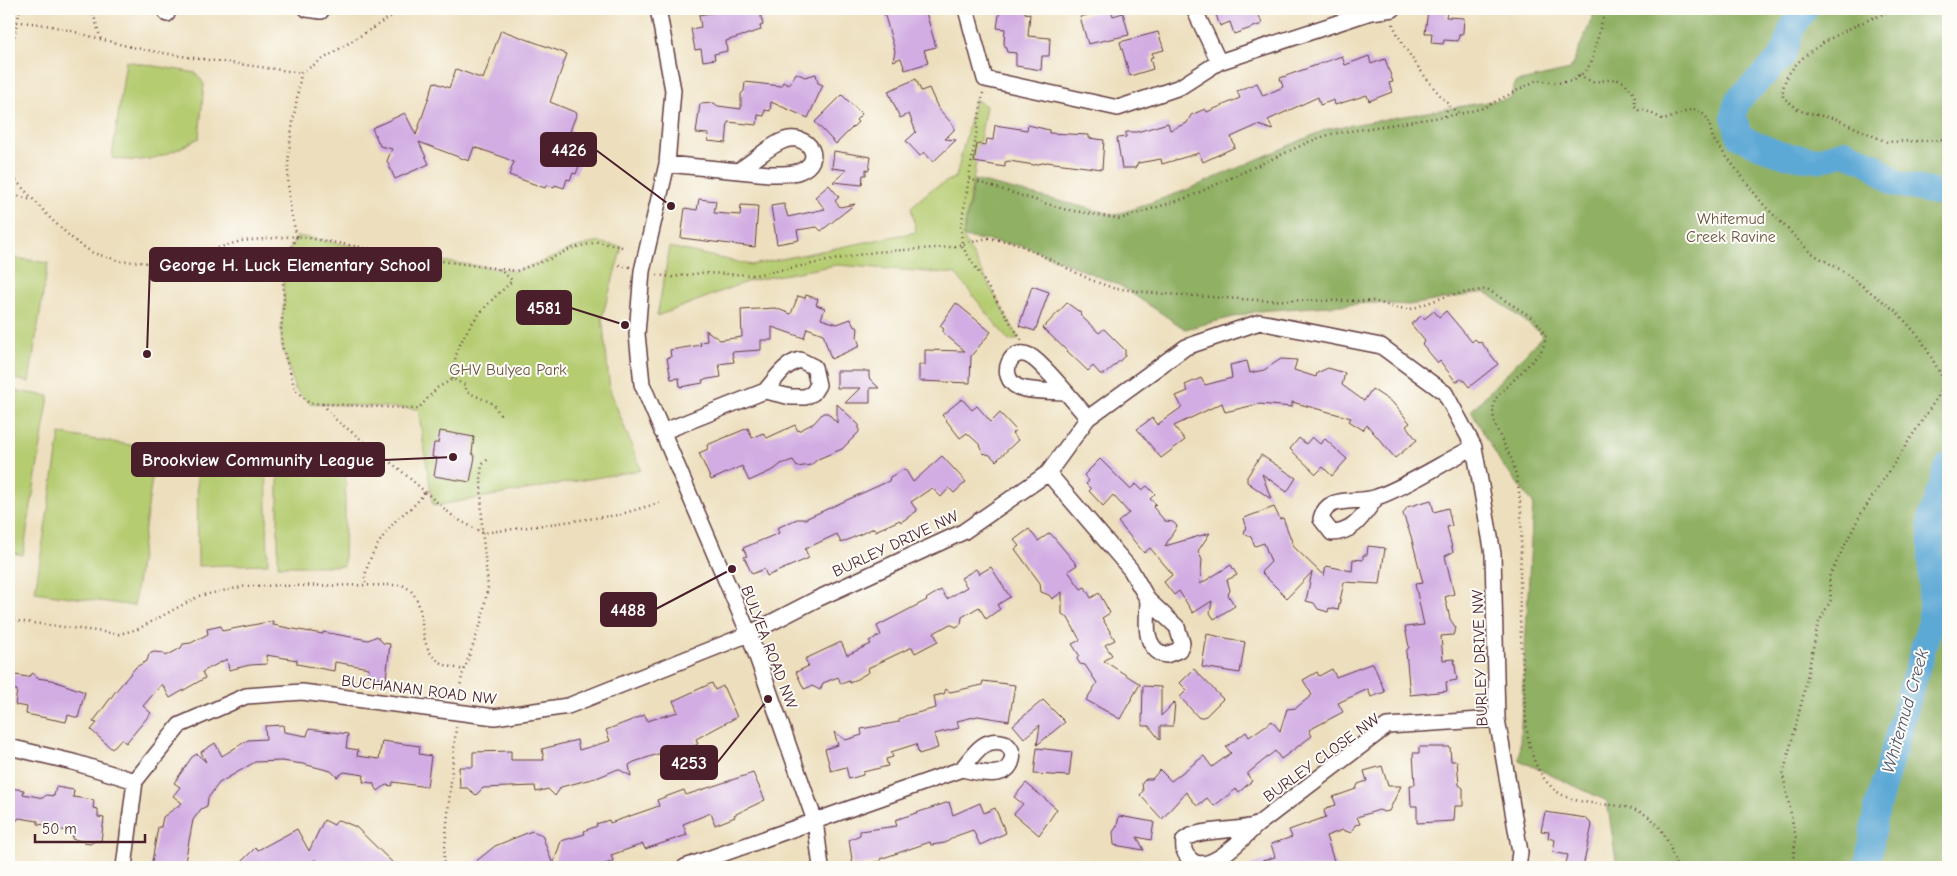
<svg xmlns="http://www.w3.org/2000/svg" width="1957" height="876" font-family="'Comic Neue',sans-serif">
<rect width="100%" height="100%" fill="#fdfcf7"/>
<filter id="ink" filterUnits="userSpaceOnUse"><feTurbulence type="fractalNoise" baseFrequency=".02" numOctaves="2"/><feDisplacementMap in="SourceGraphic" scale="10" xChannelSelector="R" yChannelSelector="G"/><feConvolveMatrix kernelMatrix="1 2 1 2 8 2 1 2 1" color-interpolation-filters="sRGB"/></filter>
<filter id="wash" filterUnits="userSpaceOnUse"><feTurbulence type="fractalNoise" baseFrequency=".0096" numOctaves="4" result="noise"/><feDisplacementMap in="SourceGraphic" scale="20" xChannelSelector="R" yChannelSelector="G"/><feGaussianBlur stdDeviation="1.12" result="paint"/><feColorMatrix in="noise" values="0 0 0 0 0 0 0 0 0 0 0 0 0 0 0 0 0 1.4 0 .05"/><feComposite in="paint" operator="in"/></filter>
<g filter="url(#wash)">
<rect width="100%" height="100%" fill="#eddfbd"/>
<path fill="#b5cc71" stroke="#80764e" d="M126,61L196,73L204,84L199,138C168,155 148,165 112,158Z
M975,99L986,106L963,237L1019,339L1009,341L956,274L837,265L749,281L657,316L670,247L751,265L916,232L911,207L932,189L956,177Z
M297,236L441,261L516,271L552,258L570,249L597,242L622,247L602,317L610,390L641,470L433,506L418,409L309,403L295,389L282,346L281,330L284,300L282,264Z
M9,257L48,263L29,382L9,378Z
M9,390L49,396L23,555L9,552Z
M60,434L156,449L134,606L35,592Z
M266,452L268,564L198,566L197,453Z
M278,456L346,457L344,566H278Z"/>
<path fill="#90b063" stroke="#6d6847" d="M1596,9H1948V867H1617L1607,801L1519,760L1533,503L1501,463L1471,411L1543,335L1486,292L1409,305L1370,303L1258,311L1185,329L1119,285L1024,246L963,237L974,180L1116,215L1189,189L1327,129L1510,98L1516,82L1570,70Z"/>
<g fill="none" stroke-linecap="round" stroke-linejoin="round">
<path stroke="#5da9d6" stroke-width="26" d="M1805,9L1792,28L1782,57L1737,101L1734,116L1739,137L1779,154L1817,160L1846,152L1873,165L1896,184L1935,192H1948
M1867,867L1877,807L1931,621V517L1948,466"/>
</g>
<g id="blocks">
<path fill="#d2ade3" d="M733,9H759L763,25L760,26L761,30L726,41L727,51L714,54L715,59L703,61L701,49L695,50L691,29L701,27L699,15Z
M883,9H925L936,47L924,50L928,63L905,70L901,58L893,61L895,51Z
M1000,9H1024L1025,13L1030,14L1028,36L1050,38L1049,56H1042L1041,70L1016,66V53L1007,52L1004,43L1005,29L997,28Z
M1109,9H1111L1113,16L1123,13L1129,35L1088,44L1080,17Z
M1214,9H1257L1262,24L1234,34L1230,22L1220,26Z
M1428,10L1447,12L1446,17L1464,18L1463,33L1459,35L1458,41L1444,40L1443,44L1431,43L1432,33H1425Z
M501,30L567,54L550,102L577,113L570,131L589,138L576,174L573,173L570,180L567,179L564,188L555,185L554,187L546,185L545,188L509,175L514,162L500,156L474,147L469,161L419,142L429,164L395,179L387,161L392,149L380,146L372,128L405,113L416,135L434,82L449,88L456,69L483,79Z
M1158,32L1164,50L1152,53L1153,57L1150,58L1153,69L1130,76L1120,42Z
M1342,56L1345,65L1369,56L1371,64L1385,59L1393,82L1389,83L1392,92L1369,101L1367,95L1335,105L1334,100L1320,105L1318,97L1268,120L1273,130L1258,125L1231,137L1235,147L1203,162L1199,153L1162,164L1161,159L1138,163L1135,168H1122L1117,138L1126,137V132H1137L1168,123L1170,130L1187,123L1191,115L1205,109L1207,112L1240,98L1237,91L1257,83L1263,96L1283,87L1280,78Z
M796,73L805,77L816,74L818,83L823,85L808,118L771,102L770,111L765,110L764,116L758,115L757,125L728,122L726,143L708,141L709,134L696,133L700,104L714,103L718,106L741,109V94L744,91L745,82L781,86L783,82L789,85Z
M916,79L921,91L929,88L938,108L954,126V130L945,139L956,140L933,162L924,152L920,156L906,141L916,132L909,114L900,118L888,91Z
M842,95L862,114L856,120L858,122L836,144L815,122Z
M995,125L1027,130L1028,125L1049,130V133L1089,135V138L1104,140L1102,169L1047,162L1034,165L1009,161L1005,162V167L974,162L977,144L986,145L987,139L993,140Z
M834,151L871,157L869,170L866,169V175H863L862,185L833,182L847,170L832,168Z
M829,185L839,197L835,201L840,207L855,204L821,231L817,227L797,230L799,240L777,244L771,206L784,204L788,217L825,209L815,197Z
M699,199L716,201L714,213L740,215L741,205L758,206L755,247L681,238L685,208L697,210Z
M1032,286L1049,292L1035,331L1019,326Z
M806,295L818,299L816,305L825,308L821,319L837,324L851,319L853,325L858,328L857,338L860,346L831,359L823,334L807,328L804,338L772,327V340H761V350L732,352L734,362L719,364L721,377L702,380L703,383L680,387L679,378L671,379L667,358L671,357L670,350L701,345L700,342L707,341L706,330L720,340L742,337L741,310L775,308L791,314L798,296L805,298Z
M956,303L991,332L971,356L970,383L919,381V364L925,365V350L965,351L942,332L944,329L940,326Z
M1067,303L1081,313L1080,315L1099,333L1104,329L1125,350V356L1105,374H1100L1093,366L1088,371L1043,328Z
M1434,311L1439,317L1446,311L1472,342L1475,339L1479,343L1481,342L1498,364L1469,387L1462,378L1456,382L1440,361L1438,363L1422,344L1425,341L1411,324L1421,316L1424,319Z
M1281,359L1297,360L1294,370L1316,377L1317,373L1328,368L1345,373L1342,385L1364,401L1372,389L1393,403L1410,423L1406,426L1417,440L1395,458L1367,425L1363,430L1349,421L1351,418L1292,402V407L1259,404L1225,412L1222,403L1174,426L1185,440L1161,458L1137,429L1152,418L1157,425L1182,407L1176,396L1188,391L1185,385L1201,378L1205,385L1232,378L1230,365L1247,361L1250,373L1264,370Z
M837,371H869V378L879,388H870V403H845L860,388H837Z
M962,399L972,410L977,406L991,422L1000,413L1016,430L1012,433L1018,440L996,461L990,455L983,453L980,445L967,433L960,438L942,415Z
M837,404L859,425V432L842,449L818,459L811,465L797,467L793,460L781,464L775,469L749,481L742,466L711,480L699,453L708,449L707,445L748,428L752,438L763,433L767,438L795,425L798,431L814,423L823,413H828L837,423Z
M440,431L474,437L472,453L475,457L470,482L434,476L437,458L432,457L434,443H438Z
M1312,437L1320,444L1325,439L1347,459L1332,476L1323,467L1316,474L1290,449L1299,438L1306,444Z
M1261,455L1296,478L1287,492L1262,474L1271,499L1247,482V477Z
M942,456L966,482L954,493L949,488L941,497L932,488L911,502L917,511L901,522L900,520L875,531L874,528L841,543L837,534L805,549L809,558L767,576L764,569L752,574L744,557L747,556L743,548L779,533L777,528L797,519H805L889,481L890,477L905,469L913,482Z
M1100,459L1130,489L1136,484L1142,490L1147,486L1155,494L1150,499L1156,504L1153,507L1165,521L1173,522L1177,526L1165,546L1210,533L1198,551L1202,560L1200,584L1231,565L1237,575L1227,580L1230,590L1228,595L1235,606L1214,619L1210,613L1212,601L1193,613L1179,591L1174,595L1164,582L1172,575L1169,570L1150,548L1144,553L1118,522L1129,513L1113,495L1103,506L1089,491L1091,489L1086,484L1089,481L1084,475Z
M1431,500L1434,512L1448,508L1452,526L1447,527L1453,552L1445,556L1454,594L1445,597L1450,619L1456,628L1453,635L1441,636L1443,660L1454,659L1457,680L1446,682L1447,691L1410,695L1406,652L1409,647L1405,627L1424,625L1415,584L1423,583L1411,536L1403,514L1407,507Z
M1274,507L1280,519L1283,518L1294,547L1324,576L1326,566L1352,571L1353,559L1363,560V555H1367L1368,546L1385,548L1380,584L1344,582L1338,610L1329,608L1328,612L1318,609L1314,603L1306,601L1312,572L1287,598L1261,572L1271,562L1264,543L1255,546L1251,537L1244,534L1246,526L1244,518Z
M1029,529L1038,541L1050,533L1077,565L1068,571L1081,589L1085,587L1091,598L1099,593L1110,613L1102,618L1115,640L1105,645L1112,655L1104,661L1140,684L1120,719L1086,700L1097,683L1085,665L1080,664L1077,659L1079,655L1072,644L1080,640L1068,618L1062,614V592L1052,599L1049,595L1041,592L1040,583L1015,549L1019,546L1014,540Z
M991,567L1010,597L997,605L1000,609L986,619L979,607L962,617L961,624L956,627L950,624L934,633L938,641L915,653L912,647L868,668L869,672L850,683L849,681L841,684L838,677L823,683L820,690L812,686L804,689L796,672L809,666L805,659L841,642L847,655L871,644L869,641L881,635L877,626L927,600L926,599L941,590L947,599L967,587L961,578L976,569L979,574Z
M273,621V625L299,630L323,634V632L368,640L377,636L383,643L390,644L386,679L368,677L369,668L335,662L334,671L297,664V660L266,655L267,664L250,665L229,670L227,659L202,672L205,678L170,698L162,684L143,706L151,713L126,743L121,739L112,749L91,730L97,723L93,722L115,692L136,667L147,661L149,654L154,652L164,653L166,656L181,648L183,644L191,643L208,634L207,629L221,626L222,631Z
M1207,634L1245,642L1240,673L1202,667Z
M1373,663L1385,692L1371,697L1368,689L1338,703L1343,712L1309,730L1312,736L1281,759L1275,751L1247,774L1252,781L1239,792L1236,789L1214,806L1207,798L1197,806L1186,792L1162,819L1140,795L1143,791L1142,783L1146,779H1152L1160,770L1171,781L1204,756L1212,767L1231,753L1226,747L1246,732L1249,737L1272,721L1280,731L1287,709L1296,708L1312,695L1303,680L1317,672L1319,676L1332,669L1336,677Z
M1194,669L1223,699L1206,716L1199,718L1180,697L1187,690L1180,683Z
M33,673L37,678L51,680L85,692L78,718L68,715L66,722L26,714L27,707L15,705L17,690L9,689V674L28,677Z
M983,681L1015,685L1009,721L978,716L957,721L959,728L934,734L938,748L919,754L916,744L891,752L893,757L886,759L888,766L863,772V775L849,779L846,767L831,771L825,749L838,745L834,732L846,740L862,735L861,729L899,722V720L905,716L936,708L934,696L944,694L946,689L950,692L982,685Z
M712,683L715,690L723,686L737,717L696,739L698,744L684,751L682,746L634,762L629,765L631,776L618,769L599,777L561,787L555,796L548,789L536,792L535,786L483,788L476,795L467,788H460L459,767H473V752L511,751V760H544L542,749L577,740L579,750L610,741L606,730L645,715L647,721L678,712L673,701Z
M1143,686L1161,687V716L1175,702L1173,726H1160V740L1149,726H1142Z
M1043,700L1065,722L1037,745L1040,725L1024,738L1013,725Z
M283,725L284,732L307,736L309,729L348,734L346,748L358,750L357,756L379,759L382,741L420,746L419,754L431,756L427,787L393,782L392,786L386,785L378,791L373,783L363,782L364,775L344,772L337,777L331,771L303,764L282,761L255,762L219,783L208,798L207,806L201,809L193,820L184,867H151L158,827H161L163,817L182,803L173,796L180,787L174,783L192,757L197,754L206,762L201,752L215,743L222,756L248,740L266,739L265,726Z
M1419,747H1450L1451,761H1457L1459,785L1463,788V806H1455L1454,821L1417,823V806H1411L1410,785H1415L1413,753H1419Z
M1037,748L1072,752L1069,776L1034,774Z
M1382,766L1388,786H1401L1389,811L1384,812L1379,810L1357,817L1360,824L1355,825L1351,833L1343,830L1326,836L1336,867H1250V865L1275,857L1271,844L1292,837L1289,830L1326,817L1324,811L1326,808L1336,805L1333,797L1356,789L1358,784L1367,781L1364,771Z
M753,773L765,800L734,815L735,817L715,825L711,813L683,824L687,835L645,849L643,844L611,855L613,861L597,867H469L495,846L532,831L542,835L553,865L561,841L585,834L584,831L597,826L596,824L609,820L610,823L659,806L657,800L684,790L686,795Z
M1026,783L1057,809L1039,835L1014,814L1023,804L1014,797Z
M56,787L74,790L73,797L94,800L93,808L98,809V817L104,818L101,841H95L90,844L84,843L82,841L72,839L73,832L45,827V825L38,824V821L19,818L9,828V788L24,790L23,794L43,798L46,795L54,796Z
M949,802L953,815L980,803L984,813L995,808L1006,833L980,845L973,830L956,836L945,843L931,845L930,842L880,859L881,861L853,866L849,840L860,835V831L897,826L895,820Z
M1545,812L1586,818L1592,825L1583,867H1565L1568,855L1553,852L1555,840L1548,838L1549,832L1541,831Z
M1119,816L1154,822L1151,840L1137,837L1144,850L1114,845L1113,832L1117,826Z
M324,820L334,825L337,820L342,821L356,827L397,867H331L315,860L301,867H236L255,848L258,850L297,829L309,851Z"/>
</g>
</g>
<g filter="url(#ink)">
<use href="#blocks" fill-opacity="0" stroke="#623c41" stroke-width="1"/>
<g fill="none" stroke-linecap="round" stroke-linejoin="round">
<defs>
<path id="minor" d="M307,9L321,11L322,9
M658,9L673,90L667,164L642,271L637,334L642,384L749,634L815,821L821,867
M966,9L985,79L1118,108L1180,87L1219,62L1371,12L1393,9
M1194,9L1219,62
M167,14L168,9
M667,164L769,174C779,174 791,175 800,171C825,161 810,133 785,140C769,145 754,162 739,170
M1065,392C1051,391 1031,392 1018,387C997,377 1010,342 1033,358C1049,370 1073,401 1088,418
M662,432L765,391L791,397H805L813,393L818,385L814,367L800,360C784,364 776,379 765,391
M1048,473L1131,570L1148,600L1177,627L1182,643L1179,650L1166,655L1161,654C1142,642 1148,620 1148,600
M1376,498C1363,515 1355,532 1332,533L1321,519C1327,493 1357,505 1377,497C1408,486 1444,462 1474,447
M9,747L73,762L135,781
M1257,825C1244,837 1209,876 1191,860C1184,854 1183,849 1184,840C1198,828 1237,832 1257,825L1387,726L1497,719
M124,867L135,781L180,725L246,696L302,692L495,717L568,706L749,634L817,599L963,532L1048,473L1088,418L1186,347L1260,322L1381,346L1445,393L1474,447L1493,554L1497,719L1520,852L1518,867
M685,867L962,769C976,772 1007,781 1012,760C1014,753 1010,747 1005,743C984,736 974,754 962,769"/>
</defs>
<use href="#minor" stroke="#623c41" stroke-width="18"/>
<path stroke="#623c41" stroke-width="2.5" stroke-dasharray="1 4" stroke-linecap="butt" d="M92,9L101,40
M1896,9C1864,21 1778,54 1783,97L1800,111L1836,119L1887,142L1948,140
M17,22C57,23 93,39 132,47C188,59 245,64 301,73
M1393,24C1400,45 1441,102 1460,114L1483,108L1537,80L1557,83L1572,81L1583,73L1591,64L1605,9
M9,61L20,9
M1579,76L1593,82L1616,79L1624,82L1635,95V106L1639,110H1645L1664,120L1693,109L1702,113L1708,119L1713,139L1762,203L1811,253L1841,270L1897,312L1921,339L1946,384L1859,517L1829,577L1831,600L1818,624L1803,697L1783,775L1796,838L1792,867
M983,93L961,226L962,246L1022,341
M1445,116L1448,106
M9,173L51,219L74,240L93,253L121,261L166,264L241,241L297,236C279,176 292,133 301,73L403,9
M969,179L1063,209L1120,219L1189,197L1311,141L1331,134L1460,114
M9,193L31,200
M619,265L630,267
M657,275L672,277L702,273L754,275L874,252L951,247L988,238L1016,243L1091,280L1113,288L1153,293L1255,300L1373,301L1397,308L1411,309L1450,295L1487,289L1536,320L1545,336V343L1540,353L1496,398C1487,419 1502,439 1511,458C1516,471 1519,488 1520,502C1523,530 1520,558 1520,585C1519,619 1522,653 1524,687C1526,719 1525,755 1546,781C1584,829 1654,770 1676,867
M453,379C452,347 473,318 495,297C501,291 507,287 512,280L499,269
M323,404L335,419L399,469L455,518L483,533L618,515L662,502
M500,415L494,404L467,392L465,385L453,379L437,388L418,409L309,403L295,389L282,346L281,330L284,300L282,264L297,236L441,261L516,271L552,258L570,249L597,242L622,247
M365,583C364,563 380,539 393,524C404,510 414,510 425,491
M9,620L119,634L138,629L199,596L246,586L402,585C434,599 410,647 442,663C448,667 457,668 464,670
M458,699L462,676L481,623L488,587L482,528L481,473L482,465L488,459
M443,867L456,727"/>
<use href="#minor" stroke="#fff" stroke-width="15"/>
</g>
</g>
<g text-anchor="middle" stroke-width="4" stroke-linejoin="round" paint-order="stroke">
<g font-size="16" fill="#6a5340" stroke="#fdfcf7">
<text x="1731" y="224">Whitemud<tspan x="1731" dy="18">Creek Ravine</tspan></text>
<text x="508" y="375">GHV Bulyea Park</text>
</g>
<g font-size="16" fill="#4a1f2b" stroke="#fdfcf7">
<text transform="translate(895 543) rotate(-25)" y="6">BURLEY DRIVE NW</text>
<text transform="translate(770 647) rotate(69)" y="6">BULYEA ROAD NW</text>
<text transform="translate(1479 658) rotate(-92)" y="6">BURLEY DRIVE NW</text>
<text transform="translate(419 689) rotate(7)" y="6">BUCHANAN ROAD NW</text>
<text transform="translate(1321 757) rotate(-36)" y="6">BURLEY CLOSE NW</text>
</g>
<g font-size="18" font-style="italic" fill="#52566f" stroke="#fdfcf7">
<text transform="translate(1905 711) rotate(-74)" y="6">Whitemud Creek</text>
</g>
</g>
<path fill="none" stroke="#4a1f2b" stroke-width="2" d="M671 206L596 150M147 354L150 264M625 325L571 308M453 457L384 460M732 569L656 609M768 699L717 763"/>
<g fill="#4a1f2b" stroke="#fdfcf7" stroke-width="2">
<circle cx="671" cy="206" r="5"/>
<circle cx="147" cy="354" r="5"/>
<circle cx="625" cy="325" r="5"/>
<circle cx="453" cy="457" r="5"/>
<circle cx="732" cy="569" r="5"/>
<circle cx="768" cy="699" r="5"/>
</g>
<g fill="#4a1f2b" stroke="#4a1f2b" stroke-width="2">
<rect x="541" y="133" width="55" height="33" rx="5"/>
<rect x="150" y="248" width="291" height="33" rx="5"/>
<rect x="517" y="291" width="54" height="33" rx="5"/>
<rect x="132" y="443" width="252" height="33" rx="5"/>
<rect x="601" y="593" width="55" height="33" rx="5"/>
<rect x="661" y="746" width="56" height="33" rx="5"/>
</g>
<g font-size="18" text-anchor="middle" font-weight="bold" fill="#fff">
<text x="569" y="156">4426</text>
<text x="295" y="271">George H. Luck Elementary School</text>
<text x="544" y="314">4581</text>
<text x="258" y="466">Brookview Community League</text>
<text x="628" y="616">4488</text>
<text x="689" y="769">4253</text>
</g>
<rect width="1957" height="876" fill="none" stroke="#fdfcf7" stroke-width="30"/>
<path d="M35 834v8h110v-8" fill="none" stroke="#4a1f2b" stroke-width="2.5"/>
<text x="42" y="834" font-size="15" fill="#4a1f2b" stroke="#fdfcf7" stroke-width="4" paint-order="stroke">50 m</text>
</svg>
